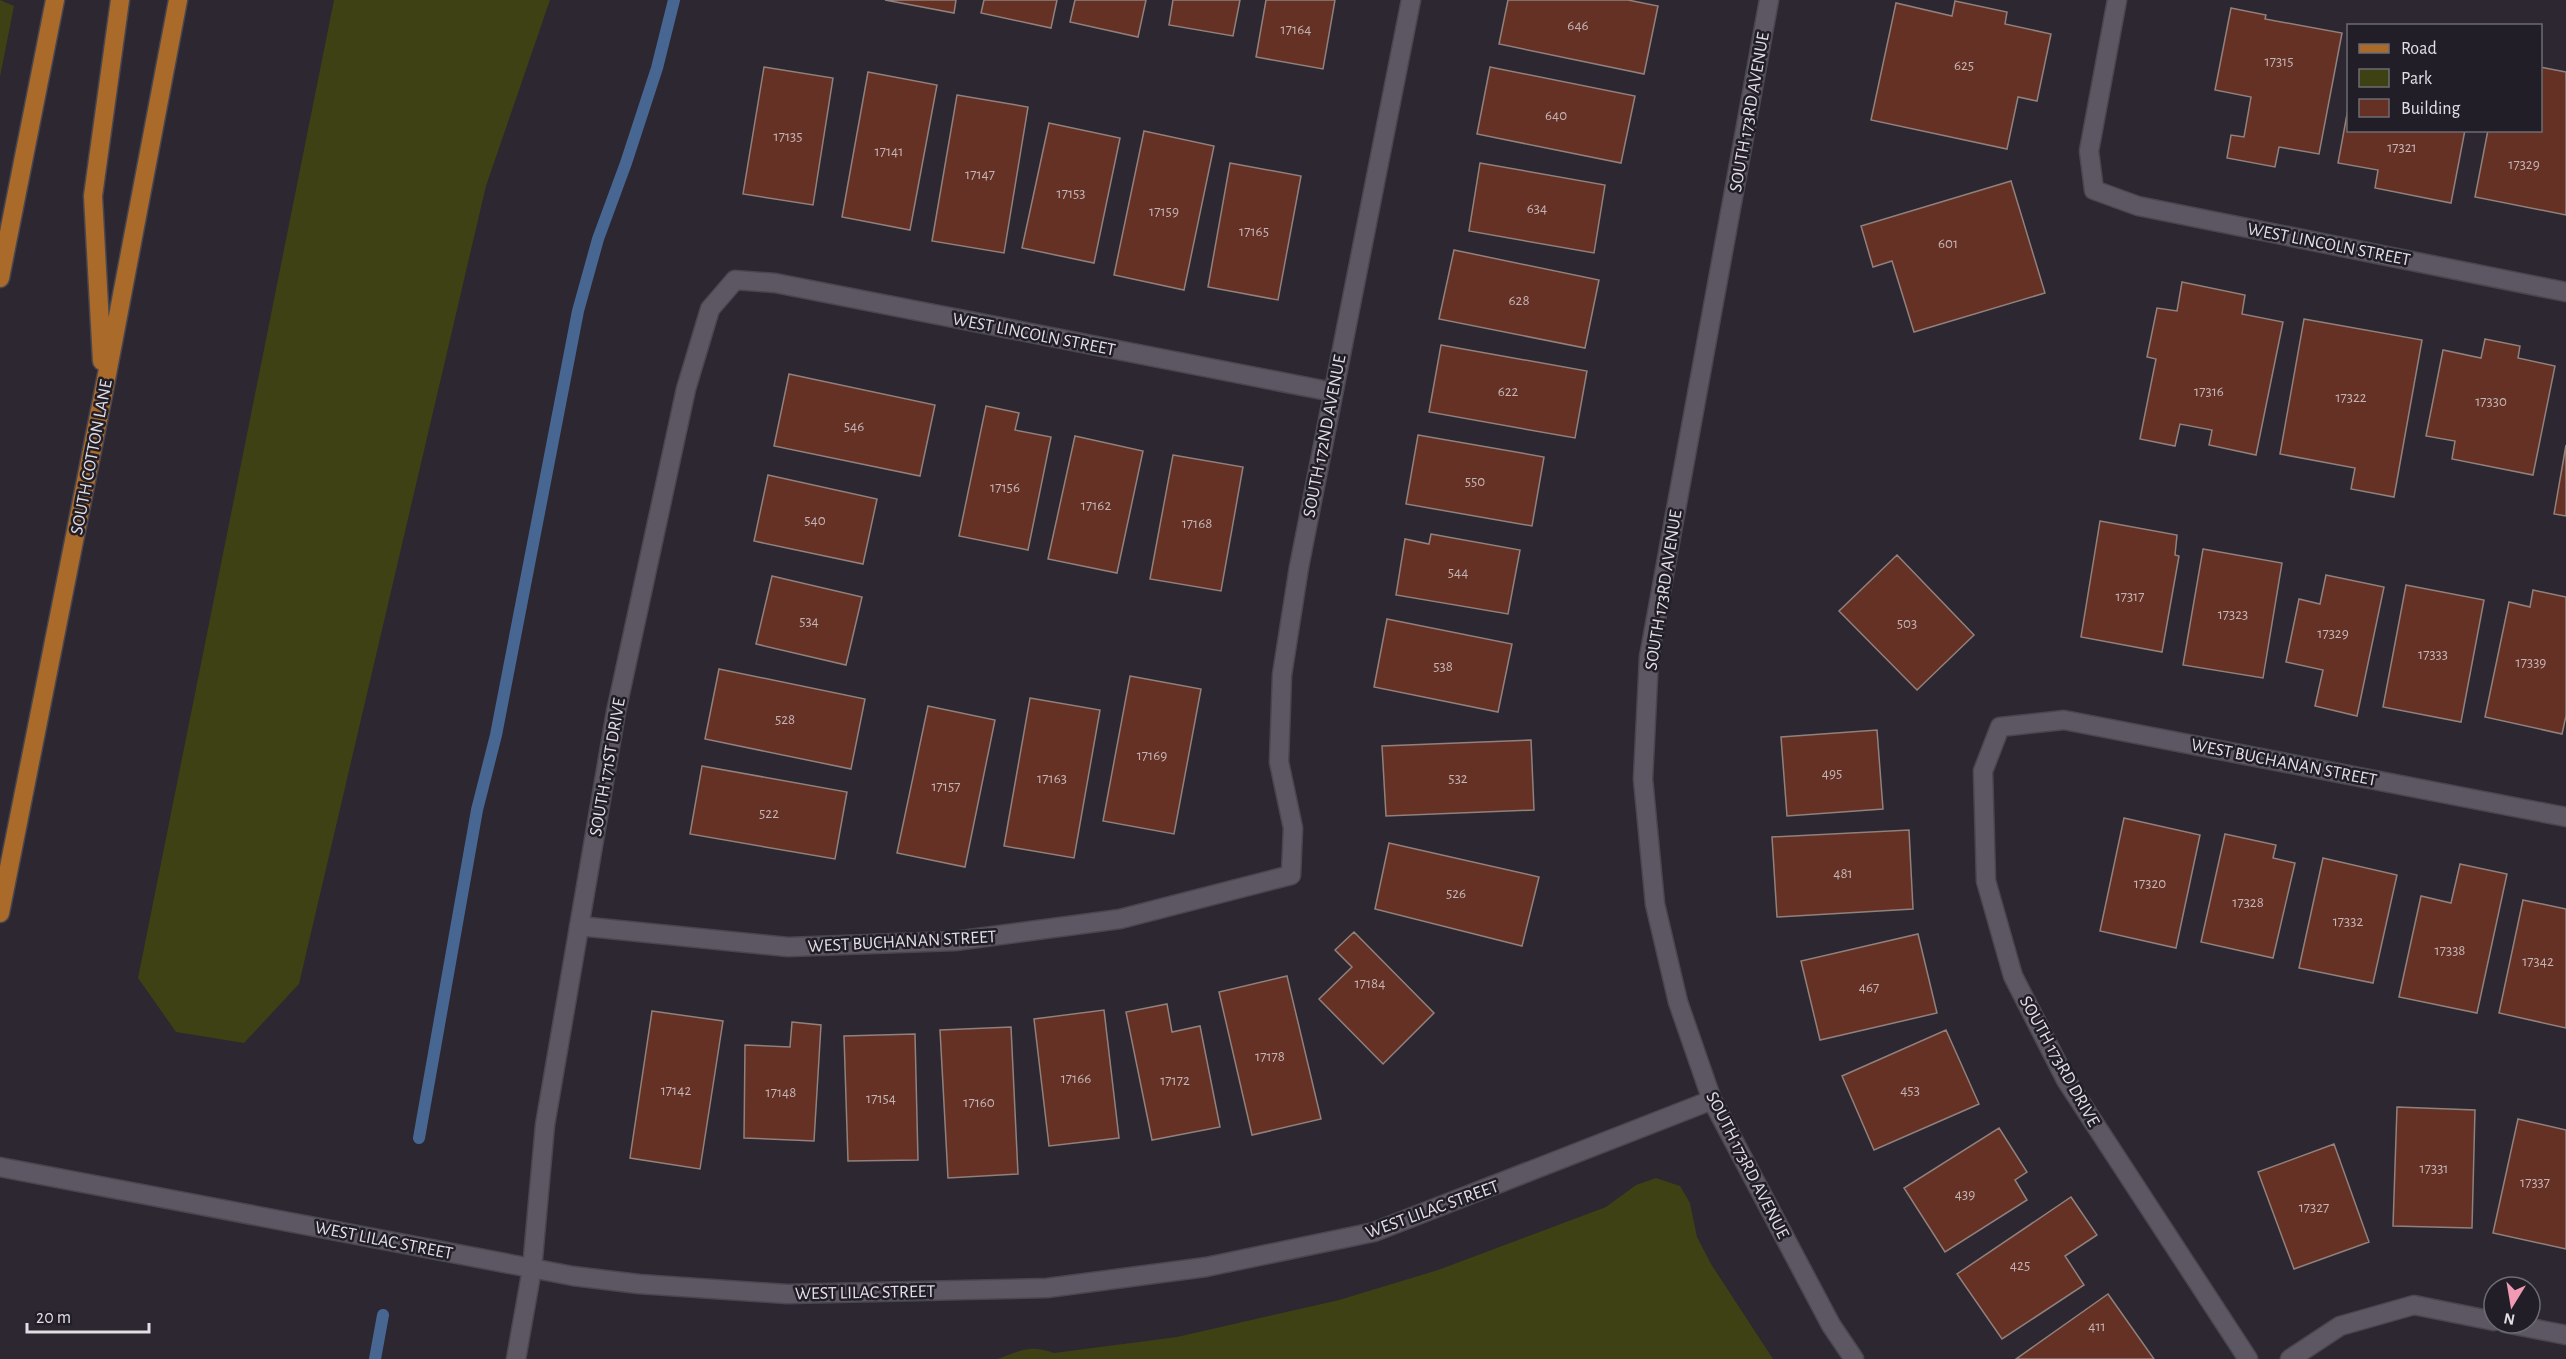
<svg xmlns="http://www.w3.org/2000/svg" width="2566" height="1359" font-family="'Alegreya Sans',sans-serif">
<rect width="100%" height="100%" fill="#2c2731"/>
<path fill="#3d4114" d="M0,0L14,6L0,77Z
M334,0H550L486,186L299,984L244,1043L176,1032L138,978Z
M1656,1178L1680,1186L1690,1203L1697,1237L1711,1264L1773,1359H997C1020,1351 1029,1344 1054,1353L1177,1337L1339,1300L1438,1270L1606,1207L1636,1185Z"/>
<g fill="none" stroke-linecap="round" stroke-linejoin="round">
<path stroke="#476792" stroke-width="12" d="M419,1138L477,810L496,735L578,311L598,239L626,163L657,68L674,0
M375,1359L383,1315"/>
</g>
<path fill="#663125" stroke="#90817d" stroke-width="1.5" d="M885,0H956L954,13Z
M984,0H1057L1051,28L981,13Z
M1075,0H1146L1138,37L1070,22Z
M1173,0H1240L1233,36L1169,25Z
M1266,0H1335L1323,69L1256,57Z
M1508,0H1628L1658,6L1644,74L1499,44Z
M1955,1L2007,12L2005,24L2051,34L2037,101L2018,97L2007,149L1871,120L1896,3L1952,16Z
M2231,8L2266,15L2265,19L2342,33L2319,154L2279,147L2275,167L2227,158L2231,135L2244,137L2251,97L2215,90Z
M764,67L833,78L813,205L743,194Z
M1490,67L1635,96L1621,163L1477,134Z
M2540,67L2566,72V215L2475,197L2488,130H2540Z
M868,72L937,85L910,230L842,217Z
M957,95L1028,107L1004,253L932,241Z
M2348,109V130H2465L2451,203L2375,188L2378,170L2338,163Z
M1049,123L1120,138L1094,263L1022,248Z
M1144,131L1214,146L1184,290L1114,275Z
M1230,163L1301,176L1278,300L1208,287Z
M1480,163L1605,185L1594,253L1469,231Z
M2011,181L2045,293L1914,332L1892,261L1873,267L1861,226Z
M1454,250L1599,280L1585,348L1439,319Z
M2182,282L2245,295L2242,314L2283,322L2256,455L2209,445L2212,430L2180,424L2175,446L2140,439L2156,359L2147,357L2157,308L2177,311Z
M2304,319L2422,340L2394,497L2351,489L2355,468L2280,454Z
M2485,339L2520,346L2518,358L2555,366L2533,475L2452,459L2455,441L2426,436L2443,350L2481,358Z
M1441,345L1587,371L1575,438L1429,412Z
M789,374L935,405L920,476L774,446Z
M986,406L1019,413L1015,430L1051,437L1028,550L959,536Z
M1418,435L1544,457L1532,526L1406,504Z
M1075,436L1143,451L1117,573L1048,559Z
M2566,445V516L2554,514Z
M1173,455L1243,467L1221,591L1150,579Z
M768,475L877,499L863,564L754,541Z
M2100,521L2177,535L2175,555L2179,556L2162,652L2081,637Z
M1431,534L1520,550L1508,614L1396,595L1405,539L1429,544Z
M2203,549L2282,563L2263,678L2183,665Z
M1897,555L1974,635L1917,690L1839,611Z
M2326,575L2384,587L2357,716L2315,706L2323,670L2286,662L2299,599L2320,604Z
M772,576L862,597L846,665L756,644Z
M2406,585L2484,600L2461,722L2383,707Z
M2533,590L2566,597V716L2562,734L2485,717L2509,602L2530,607Z
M1387,619L1512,644L1498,712L1374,687Z
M719,669L865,699L851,769L705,739Z
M1130,676L1201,689L1174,834L1103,821Z
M1030,698L1100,710L1074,858L1004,846Z
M928,706L995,720L965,867L897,853Z
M1877,730L1883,809L1787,816L1781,737Z
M1531,740L1534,810L1386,816L1382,746Z
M702,766L847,792L835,859L690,834Z
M2124,818L2200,835L2176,948L2100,931Z
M1909,830L1913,909L1777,917L1772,837Z
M2225,834L2276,845L2273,858L2295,863L2273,958L2201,942Z
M1389,843L1539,877L1522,946L1375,909Z
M2323,858L2397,875L2373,983L2299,968Z
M2460,864L2507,874L2477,1013L2399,997L2421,896L2451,903Z
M2523,900L2566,909V1028L2499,1013Z
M1354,932L1434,1013L1383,1064L1319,999L1352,967L1335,950Z
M1918,934L1937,1013L1820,1040L1801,961Z
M1287,976L1321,1119L1252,1135L1219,992Z
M1167,1004L1172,1032L1200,1026L1220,1127L1152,1140L1126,1012Z
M1104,1010L1119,1138L1049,1146L1034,1019Z
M652,1011L723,1021L700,1169L630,1158Z
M792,1022L821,1025L814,1141L744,1138L745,1045L790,1047Z
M1011,1027L1018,1174L948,1178L940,1030Z
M1946,1030L1979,1104L1874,1150L1842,1076Z
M915,1034L918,1160L848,1161L844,1036Z
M2397,1107L2475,1110L2472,1228L2393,1226Z
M2518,1119L2566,1130V1249L2493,1233Z
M1999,1128L2027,1172L2015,1180L2027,1200L1945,1252L1904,1188Z
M2334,1144L2369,1242L2294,1269L2258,1172Z
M2071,1197L2097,1235L2065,1256L2084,1285L2002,1339L1957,1274Z
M2108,1294L2154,1359H2016Z"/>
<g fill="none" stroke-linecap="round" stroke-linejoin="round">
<defs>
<path id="lane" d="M516,1359L532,1269"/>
<path id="street" d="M2117,0L2089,151L2094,190L2138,206L2566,292
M579,926L788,947L955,941L1120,919L1291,875L1293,828L1279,762L1282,675L1299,567L1411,0
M532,1269L545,1125L616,712L686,389L710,309L735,280L775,283L1333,392
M2505,1323L2566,1335
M2248,1359L2066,1080L2013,976L1986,881L1983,771L2000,727L2064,720L2566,817
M2290,1359L2340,1326L2414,1305L2494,1321"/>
<path id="secondary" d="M1769,0L1649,657L1643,779L1655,904L1678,1002L1712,1100L1831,1325L1854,1359
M0,1167L573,1276L639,1284L787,1294L1047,1288L1206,1267L1374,1232L1712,1100"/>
<path id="primary" d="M0,278L55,0
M102,361L93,196L120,0
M0,913L104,390L178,0"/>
</defs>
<use href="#lane" stroke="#4a464e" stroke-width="21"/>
<use href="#street" stroke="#4a464e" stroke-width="21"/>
<use href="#secondary" stroke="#4a464e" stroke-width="21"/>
<use href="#primary" stroke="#4a464e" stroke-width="21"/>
<use href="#lane" stroke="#5d5763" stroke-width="18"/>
<use href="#street" stroke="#5d5763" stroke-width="18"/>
<use href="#secondary" stroke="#5d5763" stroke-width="18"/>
<use href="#primary" stroke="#a96a2a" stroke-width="18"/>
</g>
<g text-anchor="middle" stroke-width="5" stroke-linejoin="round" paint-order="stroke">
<g font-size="15" fill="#c2b3b4">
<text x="1578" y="30">646</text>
<text x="1296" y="34">17164</text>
<text x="2279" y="66">17315</text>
<text x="1964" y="70">625</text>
<text x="1556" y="120">640</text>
<text x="788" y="141">17135</text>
<text x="2402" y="152">17321</text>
<text x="889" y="156">17141</text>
<text x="2524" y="169">17329</text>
<text x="980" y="179">17147</text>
<text x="1071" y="198">17153</text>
<text x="1537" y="213">634</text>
<text x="1164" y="216">17159</text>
<text x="1254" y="236">17165</text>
<text x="1948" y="248">601</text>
<text x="1519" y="305">628</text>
<text x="1508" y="396">622</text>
<text x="2209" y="396">17316</text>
<text x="2351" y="402">17322</text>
<text x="2491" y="406">17330</text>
<text x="854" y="431">546</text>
<text x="1475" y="486">550</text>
<text x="1005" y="492">17156</text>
<text x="1096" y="510">17162</text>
<text x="815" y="525">540</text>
<text x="1197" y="528">17168</text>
<text x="1458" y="577">544</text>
<text x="2130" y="601">17317</text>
<text x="2233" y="619">17323</text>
<text x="809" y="626">534</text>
<text x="1907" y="628">503</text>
<text x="2333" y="638">17329</text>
<text x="2433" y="659">17333</text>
<text x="2531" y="667">17339</text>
<text x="1443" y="671">538</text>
<text x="785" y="724">528</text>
<text x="1152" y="760">17169</text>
<text x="1832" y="778">495</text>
<text x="1052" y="783">17163</text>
<text x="1458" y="783">532</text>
<text x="946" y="791">17157</text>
<text x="769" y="818">522</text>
<text x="1843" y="878">481</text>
<text x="2150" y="888">17320</text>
<text x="1456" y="898">526</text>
<text x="2248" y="907">17328</text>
<text x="2348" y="926">17332</text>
<text x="2450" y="955">17338</text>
<text x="2538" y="966">17342</text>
<text x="1370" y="988">17184</text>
<text x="1869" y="992">467</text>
<text x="1270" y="1061">17178</text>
<text x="1076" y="1083">17166</text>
<text x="1175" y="1085">17172</text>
<text x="676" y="1095">17142</text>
<text x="1910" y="1095">453</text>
<text x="781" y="1097">17148</text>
<text x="881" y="1103">17154</text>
<text x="979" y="1107">17160</text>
<text x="2434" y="1173">17331</text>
<text x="2535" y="1187">17337</text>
<text x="1965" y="1199">439</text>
<text x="2314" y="1212">17327</text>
<text x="2020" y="1270">425</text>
<text x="2097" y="1331">411</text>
</g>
<g font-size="18" fill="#e1dee4" stroke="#221e27">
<text transform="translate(1749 112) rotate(-80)" y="6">SOUTH 173RD AVENUE</text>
<text transform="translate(2329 244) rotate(11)" y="6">WEST LINCOLN STREET</text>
<text transform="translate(1034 334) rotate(11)" y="6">WEST LINCOLN STREET</text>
<text transform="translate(1324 436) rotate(-79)" y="6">SOUTH 172ND AVENUE</text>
<text transform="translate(91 457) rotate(-79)" y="6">SOUTH COTTON LANE</text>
<text transform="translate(1663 590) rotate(-81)" y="6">SOUTH 173RD AVENUE</text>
<text transform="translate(2284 762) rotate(11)" y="6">WEST BUCHANAN STREET</text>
<text transform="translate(607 767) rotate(-80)" y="6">SOUTH 171ST DRIVE</text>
<text transform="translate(902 941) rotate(-3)" y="6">WEST BUCHANAN STREET</text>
<text transform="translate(2060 1061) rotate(61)" y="6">SOUTH 173RD DRIVE</text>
<text transform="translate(1748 1165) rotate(63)" y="6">SOUTH 173RD AVENUE</text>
<text transform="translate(1432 1209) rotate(-20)" y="6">WEST LILAC STREET</text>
<text transform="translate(384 1240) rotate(11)" y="6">WEST LILAC STREET</text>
<text transform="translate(865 1292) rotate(-1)" y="6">WEST LILAC STREET</text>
</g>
</g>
<rect x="2347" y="24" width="195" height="108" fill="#221e27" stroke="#6e6b73" stroke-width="1.5"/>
<rect x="2359" y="44" width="30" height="9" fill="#a96a2a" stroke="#6e6b73" stroke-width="1.5"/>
<text x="2401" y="54" font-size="18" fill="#e1dee4">Road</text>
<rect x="2359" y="69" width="30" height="18" fill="#3d4114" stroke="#6e6b73" stroke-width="1.5"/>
<text x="2401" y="84" font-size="18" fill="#e1dee4">Park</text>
<rect x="2359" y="99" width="30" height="18" fill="#663125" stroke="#6e6b73" stroke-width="1.5"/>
<text x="2401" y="114" font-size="18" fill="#e1dee4">Building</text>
<g transform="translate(2512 1305) rotate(191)"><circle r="28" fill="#221e27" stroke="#6e6b73" stroke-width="1.5"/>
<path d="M0-4.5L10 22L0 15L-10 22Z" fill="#f19ab4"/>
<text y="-9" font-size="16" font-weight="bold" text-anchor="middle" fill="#e1dee4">N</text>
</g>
<path d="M27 1323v9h122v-9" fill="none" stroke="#e1dee4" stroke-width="3"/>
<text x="36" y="1323" font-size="18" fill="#e1dee4" stroke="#221e27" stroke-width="4.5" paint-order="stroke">20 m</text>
</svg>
